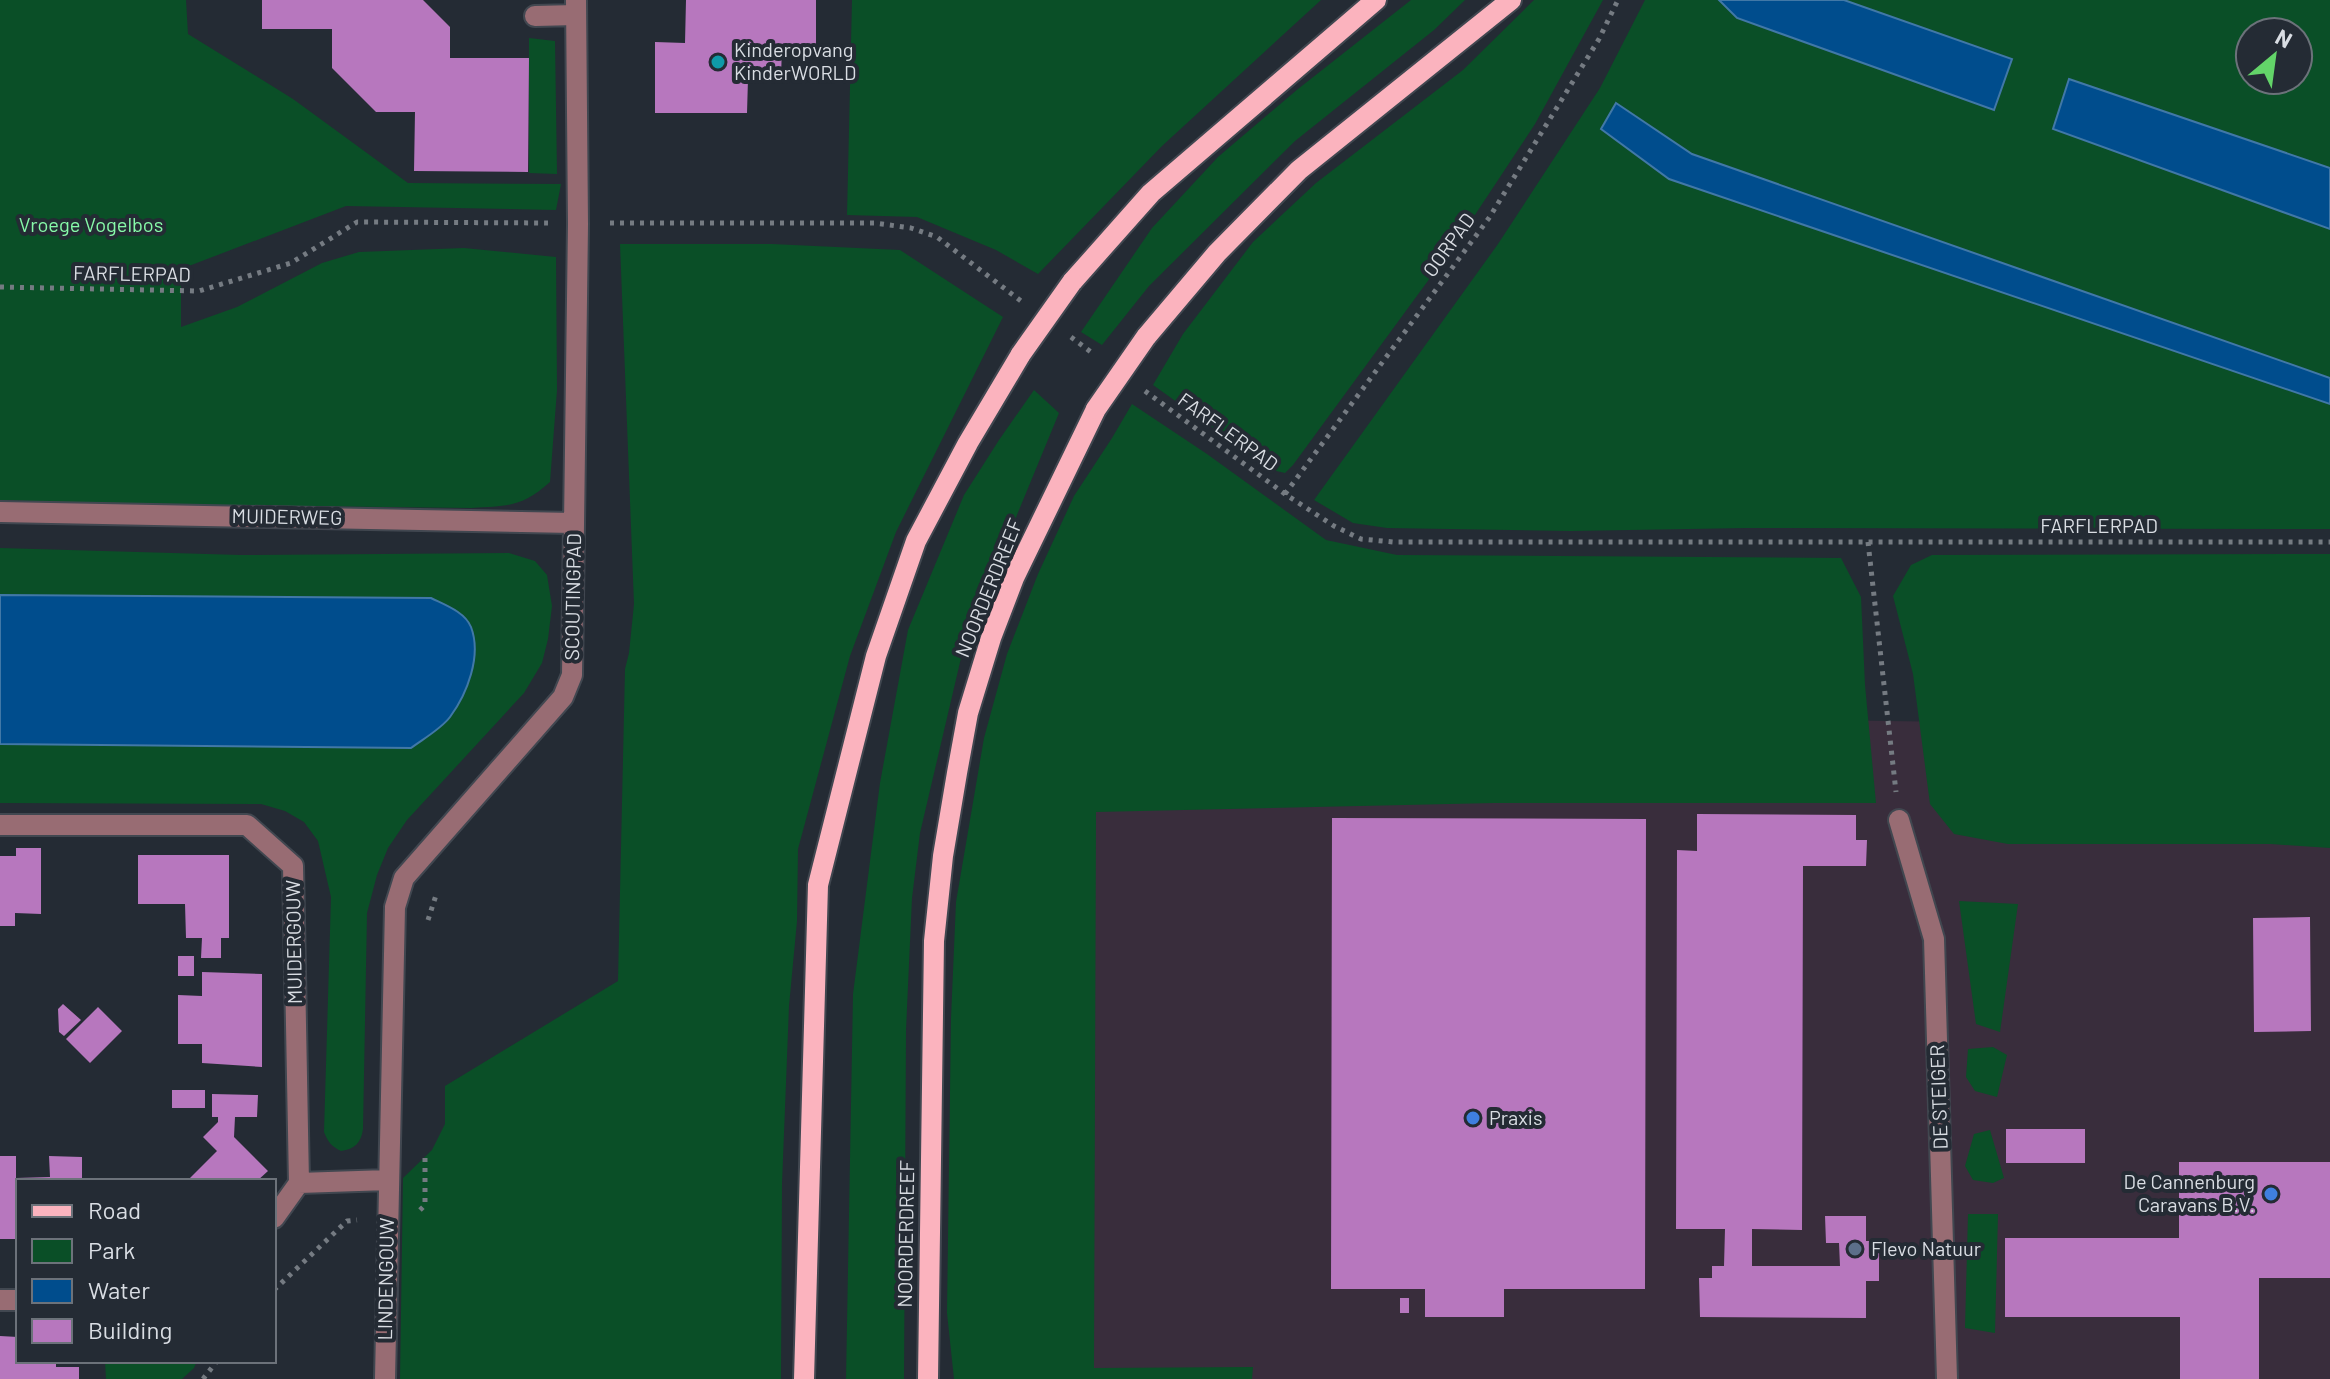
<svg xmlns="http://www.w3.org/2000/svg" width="2330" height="1379" font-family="Barlow,sans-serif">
<rect width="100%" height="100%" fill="#242b34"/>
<path fill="#392d3c" d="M1099,710L2330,727V1379H1071Z"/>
<path fill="#0a4f27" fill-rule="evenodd" d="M0,0H186L188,34L293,99L408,183L561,184L556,210L346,206L181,269V327L237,307L322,263L359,252L464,248L556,257L557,390L550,482C522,507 508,506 472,508L125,504L0,500Z
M852,0H1321L1162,146L1038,274L996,250L917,217L847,215Z
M1411,0H1465L1434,30L1295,141L1149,286L1102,345L1081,332L1152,228L1218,157L1298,89Z
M1534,0H1603L1535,124L1463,233L1293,465L1285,473L1272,470L1153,385L1183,334L1253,242L1316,183L1463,70Z
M1645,0H1719L1738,18L1995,110L2012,59L1844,0H2330V168L2069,79L2054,129L2330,229V378L1692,154L1616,104L1601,129L2240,373L2330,404V529L1747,528L1571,531L1387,528L1353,523L1314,500L1498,244L1600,88ZM2250,32H2298V80H2250Z
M529,38L555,41L557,174L529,173Z
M620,244H772L900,250L1003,317L896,532L850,656L798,849L797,921L789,1006L782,1184L781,1379H400L403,1178L432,1150L445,1124V1086L618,981L625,669L629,653L634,604Z
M1034,390L1059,413L965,641L920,833L912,898L906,1030L904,1379H846L853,994L880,783L908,630L964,495L999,440Z
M1132,404L1207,454L1326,540L1397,555L1841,558L1861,597L1865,685L1876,803H1494L1096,812L1094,1368L1253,1367L1252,1379H954L947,1313L951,1018L956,902L984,738L1007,654L1038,574L1074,496L1112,438Z
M0,548L241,555L509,553L535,561L547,575L552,606L548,639L542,663L524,693L407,820L388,848L377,875L367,913L363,1129C361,1143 355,1149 341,1151C331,1146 328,1142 324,1132L331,897L318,841L304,822L285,811L261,804L0,803V744L411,748L431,598L0,595Z
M2330,554V848L2271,844H2008L1954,834L1930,804L1913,674L1893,596L1911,565L1932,555Z
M1959,901L2018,904L2000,1032L1976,1024Z
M1993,1047L2007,1055L1997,1097L1975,1091L1966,1077L1968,1049Z
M1990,1130L2004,1178L1993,1183L1973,1180L1965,1166L1974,1134Z
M1968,1214H1998L1995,1333L1965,1328Z
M105,1361H197L194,1368L182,1379H106Z"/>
<path fill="#004d8d" stroke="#4178a7" stroke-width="2" d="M1719,0H1844L2012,59L1994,110L1737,18Z
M2069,79L2330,168V229L2053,129Z
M1616,103L1692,154L2330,378V404L1669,179L1601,129Z
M0,595L431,598C445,605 465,612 471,627C482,656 467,694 450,717C441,729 423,739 411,748L0,744Z"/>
<path fill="#b777be" d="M262,0H423L450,27V58H529L528,172L414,171L415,112H376L332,68V29H262Z
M686,0H816V46L782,45L781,79H748L747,113H655V42L685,43Z
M1697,814L1856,815V840H1867L1866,866H1803L1802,1230L1752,1229V1266H1840L1839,1243H1826L1825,1216H1866V1241H1879V1281H1866V1318L1700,1317L1699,1278H1712V1266H1724L1725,1229H1676L1677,850L1697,851Z
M1332,818L1646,819L1645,1289H1504V1317H1425V1289H1331Z
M16,848H41V914L15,913V926H0V856H16Z
M138,855H229V938H221V958H201L202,938H186L185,904H138Z
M2310,917L2311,1031L2254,1032L2253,918Z
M178,956H194V976H178Z
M202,972L262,974V1067L202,1063V1044H178V995L202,996Z
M63,1004L81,1020L64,1036L59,1032L58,1009Z
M98,1007L122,1031L90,1063L66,1039Z
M172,1090H205V1108H172Z
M212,1094L258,1095L257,1117H235L234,1137L268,1171L257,1181H187L217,1151L203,1137L218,1122V1117H212Z
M2006,1129H2085V1163H2006Z
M0,1156H16V1178L50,1177L49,1156L82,1157V1181H18V1239H0Z
M2179,1162H2330V1278H2259V1379H2180V1317H2005V1238H2179Z
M1400,1298H1409V1313H1400Z
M0,1336L18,1337V1361H56V1367H79V1379H0Z"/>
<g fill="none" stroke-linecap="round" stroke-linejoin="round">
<defs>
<path id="minor" d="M535,16L576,15
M0,512L574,523
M1899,820L1934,939L1947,1379
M0,825H247L293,866L299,1183
M299,1183L388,1180
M274,1218L299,1183
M0,1300H18
M385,1379L395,907L404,878L563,697L572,675L578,224L576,0"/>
<path id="major" d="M1072,282L1151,193L1376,0
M1146,337L1217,253L1299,170L1511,0
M804,1379L818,885L876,656L916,541L968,443L1021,354
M928,1379L934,941L943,856L957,773L968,713L991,638L1014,578L1096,409"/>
</defs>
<use href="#minor" stroke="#414750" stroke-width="24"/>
<use href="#major" stroke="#414750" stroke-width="24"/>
<path stroke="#757b82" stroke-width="5" stroke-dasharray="4 6" stroke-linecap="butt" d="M610,223H875L911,228L937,237L1021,301
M0,287L199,291L291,263L357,222L548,223
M1071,337L1095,355
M1145,391L1285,494L1334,526L1361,539L1393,542H2330
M1285,494L1489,218L1599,39L1618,0
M1868,542L1896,792
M428,920L437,892
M420,1210L425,1205V1154
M274,1290L347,1221L357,1220
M203,1379L217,1361"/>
<use href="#minor" stroke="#986c73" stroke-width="20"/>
<use href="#major" stroke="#fbb3be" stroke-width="20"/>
<defs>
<path id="major-bridge" d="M1021,354L1072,282
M1096,409L1146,337"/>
</defs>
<use href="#major-bridge" stroke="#414750" stroke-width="24" stroke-linecap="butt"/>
<use href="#major-bridge" stroke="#fbb3be" stroke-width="20"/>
</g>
<circle fill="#0f9aa8" stroke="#242b34" stroke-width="3" cx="718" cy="62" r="8"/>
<g fill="#3f7fe0" stroke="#242b34" stroke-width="3">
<circle cx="1473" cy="1118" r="8"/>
<circle cx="2271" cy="1194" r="8"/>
</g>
<circle fill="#5c6f8a" stroke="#242b34" stroke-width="3" cx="1855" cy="1249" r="8"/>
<g text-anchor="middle" stroke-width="8" stroke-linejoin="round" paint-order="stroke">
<g font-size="20" fill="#d9dde3" stroke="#242b34" text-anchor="start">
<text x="734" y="57">Kinderopvang<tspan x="734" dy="23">KinderWORLD</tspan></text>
<text x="1489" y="1125">Praxis</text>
<text x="2255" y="1189" text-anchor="end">De Cannenburg<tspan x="2255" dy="23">Caravans B.V.</tspan></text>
<text x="1871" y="1256">Flevo Natuur</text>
</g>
<g font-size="20" fill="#87faa9" stroke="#242b34">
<text x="91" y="232">Vroege Vogelbos</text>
</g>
<g font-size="20" fill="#d9dde3" stroke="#242b34">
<text transform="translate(1449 245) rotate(-54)" y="7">OORPAD</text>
<text transform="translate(132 274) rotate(1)" y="7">FARFLERPAD</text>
<text transform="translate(1228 432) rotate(36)" y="7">FARFLERPAD</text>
<text transform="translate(287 517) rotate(1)" y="7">MUIDERWEG</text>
<text x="2099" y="533">FARFLERPAD</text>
<text transform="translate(989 588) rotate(-68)" y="7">NOORDERDREEF</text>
<text transform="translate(573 597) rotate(-89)" y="7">SCOUTINGPAD</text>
<text transform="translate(294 942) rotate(-91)" y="7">MUIDERGOUW</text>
<text transform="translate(1939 1097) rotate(-92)" y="7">DE STEIGER</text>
<text transform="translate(906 1234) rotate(-89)" y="7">NOORDERDREEF</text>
<text transform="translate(386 1279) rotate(-89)" y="7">LINDENGOUW</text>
</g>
</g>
<rect x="16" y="1179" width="260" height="184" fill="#242b34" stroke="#6c727a" stroke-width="2"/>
<rect x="32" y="1205" width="40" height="12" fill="#fbb3be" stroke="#6c727a" stroke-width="2"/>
<text x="88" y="1219" font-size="24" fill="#d9dde3">Road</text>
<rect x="32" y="1239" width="40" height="24" fill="#0a4f27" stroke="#6c727a" stroke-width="2"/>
<text x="88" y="1259" font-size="24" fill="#d9dde3">Park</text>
<rect x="32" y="1279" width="40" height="24" fill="#004d8d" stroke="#6c727a" stroke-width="2"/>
<text x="88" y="1299" font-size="24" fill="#d9dde3">Water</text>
<rect x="32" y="1319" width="40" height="24" fill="#b777be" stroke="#6c727a" stroke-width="2"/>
<text x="88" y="1339" font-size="24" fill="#d9dde3">Building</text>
<g transform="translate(2274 56) rotate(29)"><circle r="38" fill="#242b34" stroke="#6c727a" stroke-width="2"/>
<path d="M0-6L14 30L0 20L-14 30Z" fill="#63d469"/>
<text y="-12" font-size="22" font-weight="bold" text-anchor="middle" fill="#d9dde3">N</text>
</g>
</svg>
